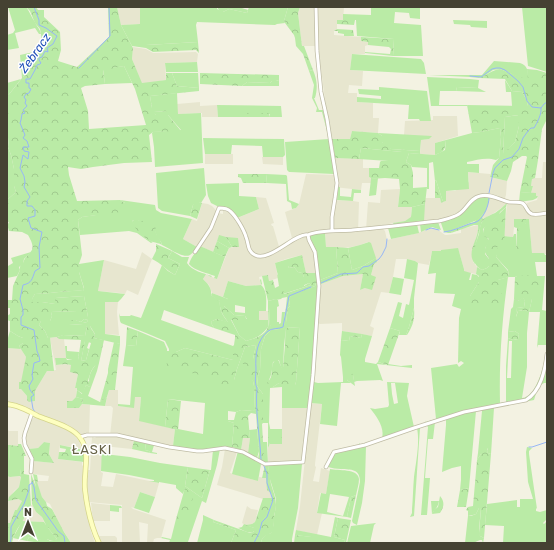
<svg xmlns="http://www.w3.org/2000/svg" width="554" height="550" font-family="Rubik,sans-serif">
<defs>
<pattern id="forest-crowns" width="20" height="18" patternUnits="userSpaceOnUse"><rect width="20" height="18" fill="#baeba6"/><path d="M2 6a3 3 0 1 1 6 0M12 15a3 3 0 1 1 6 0" fill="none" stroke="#a1cb8f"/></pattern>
</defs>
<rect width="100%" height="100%" fill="#f3f2e2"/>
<path fill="#e7e6cf" d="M117,7H140V24L121,25Z
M300,7H344L343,20H337V29L334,31V35L361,37V41L368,42V45L365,46V54H352L350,70L363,71L362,86L349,85L348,93H357V102L373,103V118H379L378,133L352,131L350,139H332L325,100L320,61H318L317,46H302L298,13Z
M133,47L146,49L153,53L196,52L198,54L197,62L165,63L166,80L142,84L132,59Z
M200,102V106L217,105L218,117H202V113L178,114L177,104Z
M433,116H457L458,136L435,143V155L420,154L421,140L429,139L404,135L405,121L433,120Z
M205,154H233V164H205Z
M262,157H283V165L263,164Z
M335,158L363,159V168H369V177L371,178V183H362L361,190L334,187L333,200L353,201L359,202L358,232L366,230L368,202L380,203L381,190L400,189L398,207H412L411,215L412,217L405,221L383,225V229L385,231L387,240L418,233L432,228L437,229L445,235H447L461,233V229L478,225L479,226L478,231L472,251L473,262L477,267L476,274L464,272V269L459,252L441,251H432L429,265L418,263L415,261L406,259H396L393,277L389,293L381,292L370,326L374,328L372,336L342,331V323L320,324L318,323L321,284L343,276L363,274L360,290L365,288L371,275L374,264L368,242L360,245L351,247L343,248L338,247H326L325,231L313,232L304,234L313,250L317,273H306L302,255L286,259L275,263L278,278L269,281L268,275L259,277L261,285L246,286L228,281L223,297L212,293L209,285L203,279L205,274L217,279L229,248L239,246L219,236L213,252L198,245L197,247L183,239L192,219L197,221L202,203L208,204L212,206L214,208L218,213L223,214V210L228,211L235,219L259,209L256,197L266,198L274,223L271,224L272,226H273L280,250L296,240L294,237L292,238L285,212L296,208L299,204L306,174L338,175Z
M543,162H547V254L532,253L529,219L514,227L513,237L504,236L507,204L494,213L483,219L482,217L487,209L478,195L474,197L463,210L455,215L442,219L424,221V210L425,198H440L441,203L446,201V191H455L469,182L468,172L490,174V177L507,181L506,195L504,201L520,204L527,206V203L537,200L538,196H536V193H531L533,186H531L532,178H542Z
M142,252L152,259L138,295L127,290L125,294L120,293L98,291L104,260L136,269Z
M105,302H118L117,312L119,335L105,334Z
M259,311H268V320H259Z
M57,337L59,339H64L66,358H55L56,365L65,364L71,365L78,374L75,388H77L76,397L72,401L79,408L82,404L90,405L89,434L82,435L79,434L74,435L79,441L82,449L60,445L58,459L82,462V465L83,466V487L84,500L91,532L95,543H71L60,525L50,504L46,502L42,497L36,481H48L49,476L33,474V461L54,463L49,454L50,443L44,442L38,448L28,449L24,440L30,421L34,417L43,416L36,414L18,405L7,402V348L21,349L26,357L21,389L27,396L29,402L35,401V391L47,371L56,370L50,338Z
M109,390H118V406L129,407L135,397H141L139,420L175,429L173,446L134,438L132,449L103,446L101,472L103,473L101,486L113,487L116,474L159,483L155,497L140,492L134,508L131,507L133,509L166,520L161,538H157L154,539L153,543H147L148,524L139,522L140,543H122V505L88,502L86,482L87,470H90L92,437L95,438L96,437L110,436L113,408L111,406H105Z
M311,403L322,404L315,464V466L316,467L313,481L319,482L321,468L330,471L326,494L320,493L317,512L322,513L317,535L296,530L300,506L305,459H303L300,461L268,464V448L270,444H282V408H310Z
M7,429L9,431H18V446L7,445Z
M243,438H250L248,453L241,450Z
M225,449L237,452L230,473L258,481L259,477L266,478L268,488L271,493L272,498H263V499L217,485L222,467Z
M7,476L10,477L21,476L19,487L14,491L8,501L18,499L22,501L17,511L15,510L10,523L7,532V541Z
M91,503L110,505V521H93Z
M31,505H33L36,512L42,517L44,522L22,521Z
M247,506L251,509L258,510L255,522L252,524L245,525L242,523Z
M99,536H115L117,538V543H101Z"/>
<path fill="#baeba6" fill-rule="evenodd" d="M8,7H26C30,12 31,17 35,22C37,27 40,29 41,34H39L35,28L15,33L19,48L7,50V35L13,33L15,30Z
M140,7H217V9L223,12L229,9L247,13L249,7H288L284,21L285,23L277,24L275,25L197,22L196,25L198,42L146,45V48L132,46L121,25L140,24Z
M353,7L420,8V19L410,18L409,13L395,12L394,23L421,25L423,56H393L394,39L357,36L356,20H343V14L371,15V8Z
M522,7H547V72L528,66Z
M453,20L487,21V28L471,27L470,25L454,24Z
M38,51L30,70L22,78L20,55Z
M352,54L421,59L424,63L426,74L350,70Z
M494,61L520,63C529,66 528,73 528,81L500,69L493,70L484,76L479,78L470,77L429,75H482Z
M197,62L198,72H166L165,63Z
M124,66L132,83L105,84L103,69Z
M313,70C317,80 318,87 315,98H314L319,110H323L329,139L334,174L290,172H289L287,170L285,142L329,139L322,112H316L317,108L312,98L314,85L309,71Z
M172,73H198L199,88L177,86Z
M427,77L470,79L479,80L478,88L457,87L456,91H440L439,105H467V106H431Z
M21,79L7,97V83Z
M279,80V86H242L247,82L270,83L272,81H276Z
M505,80L512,91L522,92L528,102L527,106H512L511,92H506Z
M379,87L427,91L431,121H420L419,119H408L409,105L357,102V97L381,99V96L359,94L358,89L379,90Z
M177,93L178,114L201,113L203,163L155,167L154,147L152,133L153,132L181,130L168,115H156L153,112L167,111V108H152L150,96Z
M217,105L281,106L282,117H270V114L245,113V117H218Z
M519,115V126L515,142L503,155L505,117Z
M500,128L501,137L499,158L496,160C486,157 477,160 467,162V164H479V173L468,172L469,189L446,191V201L443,202L436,180L435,181L433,162L429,163V189H427V168L412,167L411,165L406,162L409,153L435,155L445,150L446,140L472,133L480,132Z
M7,130H9V138L8,147L11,155L14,169V186L16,192L7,200Z
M378,133L432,136L429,139L421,140L420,151L391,149L382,142V136Z
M203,138L284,139L285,155L283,157H263L262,146L232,145L231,154H205Z
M361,148L402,152L403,162L359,159Z
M204,168L206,195L201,203L199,202L193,205L190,216L162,211L158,208L156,173Z
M266,174L286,175L287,176L289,200L299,204L296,208L292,209L291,203L287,201L286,184L267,183Z
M378,178L376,195L369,196L371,179Z
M239,183V196L256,197L259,209L237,218L226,208L219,207L211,203L208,196L206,184Z
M338,187H340V196L351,197L352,189L361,190V193H354L353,201L337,200Z
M520,192L536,193V196H538L537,198L533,200L519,202Z
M479,196L490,197L486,211L477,220L453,230L451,233H448L444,232L441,223L442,221L457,216L473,200Z
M120,200L155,205L156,210L161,213L192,219L183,239L197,247C195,250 193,253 190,255C183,259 169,248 162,245L161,242L157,237L155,231L138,220H134L132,221L145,238L153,242L151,243L137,233L129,231L80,235L78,220L82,217L96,215L125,203Z
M507,203L506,207L500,212L499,215L483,229V233L489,240V242L485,248V254L489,259V266L487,268L482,270C467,262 475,246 479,234C480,229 480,223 484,219C487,216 491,215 495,213C499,210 503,207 507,203Z
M425,204L424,221L394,225L393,223L405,221L411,217L412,207Z
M526,219H529L532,253H544L545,255H547V262H535L537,276H545L542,310L547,311V345H538L537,348L540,312H529L527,333V367L522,398C538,397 545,360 547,347C547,362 541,388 528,397C522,401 503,403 495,405C471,410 449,417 426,423L425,420L426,422L436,419L431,368L457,364L459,367L464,363L461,361L458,363L459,318L461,309L452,306L455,294L434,293L436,273L428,274L432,251H441V250L458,248L464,269V271L471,273L469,280H471L472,274L477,275L480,278L479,282L470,296L476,304L498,280L508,277C502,319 499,361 500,403L506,402V366L508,338L513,340L518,339L519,334L515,331L508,332L511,309L513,307L514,299L518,301L523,297L525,301L524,307L517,308L516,317L518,311L525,310L529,312L532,299L538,298V293L517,276L515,277H509L508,270L496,257L497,252V246L504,247V236L513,237L514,234H516V251L519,228L526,223ZM509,341H512L511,378H507Z
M438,222L441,230L432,227L421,232L420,224Z
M417,224L419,233L391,239L388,228Z
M325,233L326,247H336L338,273L320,280L315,249L310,240L309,236L314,234Z
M219,235L226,237L232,247L229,248L217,241Z
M369,242L371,243L376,258L363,266L352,270L348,248L360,245Z
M200,246L225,257L217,279L214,278L215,276C207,273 195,271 189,264C191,257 196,252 200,246Z
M172,251L182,257H189L187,263C192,271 203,273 212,276L211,277L206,274L203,279C208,284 212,288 211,295L220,301C219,310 223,316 229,323L217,319L212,321L211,323L214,328L164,310L161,320L233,346V360L185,348L176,352L234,380L237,369L245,347L256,345L253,359L247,366L253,381L254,386L255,411L241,410L236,412L228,411V421L234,423L232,447H221L202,451L173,446L175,429L178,430V429L203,434L205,403L168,399L165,427L139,421L141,397H135L134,408L118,406V404L130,405L133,367L123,366L126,345L136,346L138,331L164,342L167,349V351H169V349L165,341L146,333L121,323L120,321L119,313L120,316H130L131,315L141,318L162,265L168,271L175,275L180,264L168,258Z
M31,252L24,259L23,264L19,267L20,270L17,276L7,278V263L8,266L13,263L11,258Z
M288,259V266L289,268L294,267L298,272L302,273L304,277V286L309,283L311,285L283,294C281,284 277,274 275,263Z
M407,259L415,261L418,263L414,298V308L409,327L406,335H399L400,331L390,328L398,302L402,303L399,316L403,318L406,304L409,305L414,280L404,278Z
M104,260L98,291L125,294L121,299L118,302H105V334L120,336V344L94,338L95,334L90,326H87L85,336L64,335L57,337L48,338L45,331L39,325L41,321H50L52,316L51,312L77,311V317H88L84,296L55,298V304L42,302H31L33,297L35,294C51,294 67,290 83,291L84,288L79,272V264ZM84,319L88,320L87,322L83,323V325L69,324V320H76L81,322Z
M393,277L404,279L401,295L389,293Z
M261,279L262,284L261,285C268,291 266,303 266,311H259V320H268V327C261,336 257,338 246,341L239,335L231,319H247L245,316L234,315L224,306V302L228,299L223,297L228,281L246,286L261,285L260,280ZM235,305L245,307V313L235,312Z
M316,283H318L311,386L308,408H282V387L270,388L269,423H263V394L257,386L258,376L260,370L261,349L265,336L271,330L279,329L278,328H271L270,325L269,308L268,307V301L276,299L277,300H278L279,306L277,307V322H279V324L281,323L282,312H285L284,325L286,322L288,308L290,306L289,299L291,295L315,286ZM300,327L296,382L295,385L279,383L273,387L269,380C272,374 272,368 273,362L279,360L281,367L283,369L284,346L285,337V328Z
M10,331L18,336L23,338V343L19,346L21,349L7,348V341Z
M362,334L372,336L365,359V362L376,364L378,362L387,365L388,364L401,366L412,365V368L377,364L383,381L380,380L357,381L354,382L353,375L347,380L351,383H341L337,426L320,424L322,404L311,403L313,381L314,382L318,383L343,382V377L341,357L340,355L341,340L349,341L350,336L361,338Z
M85,340L89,342L87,348L89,349L86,360L81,361Z
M65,346H67V351L79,352L78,361L67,359L66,358Z
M97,363H99L97,371L88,396L100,402L107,397L105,406L82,404L83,399L76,397L77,390L82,394L86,385L90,387C87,378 91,370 97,363Z
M545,370H547V383H544C538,386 536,394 534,400L524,402L534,393Z
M387,382L409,383L407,396L414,427L359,446V443L361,445L382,438C385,427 376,416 370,408L375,409L388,407L389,405ZM391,383H395L398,403L394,404L392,394Z
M522,402L494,408L491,454L488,453L487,451L488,448L481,454L477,460L478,453L482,411L481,409Z
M476,411L469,488L460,490L461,480V466L452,468L442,472L446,425V418L462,413Z
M435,422L433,439H428L425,478H430L427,515H421L428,427L426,425L421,427L420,428L414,516L410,517L412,513V509C413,498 413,488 414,477C416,462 420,443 417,428Z
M257,429L259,451L257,458L248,453L250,438L249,430Z
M270,429H278V444H270Z
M262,442H267L268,464L262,462Z
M146,443L154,445L152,452L157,453V454L150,453L149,451L145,450Z
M7,445H10L9,461L15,456H24V469H21L20,476L10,477L7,476Z
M102,446H104V454L130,457L160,463L188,467L185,486L202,498L210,470H211L213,450L220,449L217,465L206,503L202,501L188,542L189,543H182L179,542L177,543H169L170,540L161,538L162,537L171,539L176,519H179L185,488L183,494L176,488V485L159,482V483L149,481H154V480L129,475L101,471Z
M366,446L365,481L362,503L357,525L353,523L352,521L360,482C360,468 351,470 341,469C336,469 332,468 328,467L334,453Z
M527,447L532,448L529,451V454L537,509L536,508V511L540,512L547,510V519L543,523L544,524L547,521V543H503L504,526L485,525L487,504L517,500V507H520V499H533L528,482L526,452Z
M238,451L256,460L261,464L258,481L232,474Z
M301,463L302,464L298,508L292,539V543H261C262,537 265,535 271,533L274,524V517L276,506V499L269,476L268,465Z
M330,469C338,471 358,468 359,479C359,484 357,490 356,495L351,497L347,517L317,513L321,493L326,494ZM330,494L349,497L343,516L327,512Z
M140,492L155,497L149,513L134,508Z
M431,501H439C437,510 435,508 432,514Z
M479,508H481L479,529L480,536L484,538L483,543L482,540H480L473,543H465L468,516H471L476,514Z
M203,515L214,520L213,522L236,530L231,543H197L203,520Z
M335,517L338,518L334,537L345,540L344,543H312L311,537L295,535L296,530L331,537Z
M22,521L44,522L46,525H48V528L57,539C53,541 51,541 47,539L39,540L29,537L27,541L13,538Z
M376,523L374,525L370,543H347L351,526Z
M244,524L254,528V531C250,535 243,530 238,528L242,527Z"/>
<path fill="url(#forest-crowns)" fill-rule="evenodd" d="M26,7H36L38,10H44V17L60,32L61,50L58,61L77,67L109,37L108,7H117L121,25L133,48L132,59L142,83L166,80V73H172L177,86L199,88V91L150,96L152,108H167L168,111L154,112L156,115H168L181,131L153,132L149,135L152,162L124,163L93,167L81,169L68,167L69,175L77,201L120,200L125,203L121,212L82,217L78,220L82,255L79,264V272L84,289L83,291C67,290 51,294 35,294L33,297L32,302H42L55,304V298L84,296L88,317H76L77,311L51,312L52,316L50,321H41L39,325L45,331L48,338L50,337L54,371H47L35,391V401L29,402L27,400V396L21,389H19V382H21L26,357L19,346L23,343V338L18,336L10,331V321L7,320V316L10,314V308H7V300H12L13,286L20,270C20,266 20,265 23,263C27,250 39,254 28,235L22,232L9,231L7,224L9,223L7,219V200L16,192L14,186V169L11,155L8,147L9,138V130H7V97L22,78L30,70L37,52L43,46L40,29L35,23L30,11ZM124,66L135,89L146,125L89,129L88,111L81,88L85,86L105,84L103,70L108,73L113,68Z
M217,7H239L248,10L247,13L229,9L223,12H220Z
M288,7H300L298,13L302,46H304L313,70L309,71L303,54L296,46L295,38L294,35L285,23L284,21Z
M337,20H355L354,25L337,24Z
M337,29L353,30L354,36H344V34L338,33V31H334Z
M361,37L394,39L393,56L365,53V52L390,54L391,49L389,47L368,45V42L361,41Z
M198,42L199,53L196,50L153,52L146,48V45Z
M500,69L528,80L527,69L537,70L547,73V113L546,121L542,129L538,160L535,178L532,179L531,186H533L531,193L520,192L527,157L526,156H522L513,162L511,171L507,181L490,177L493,165L499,158L501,137L500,128L480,132L472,133L467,105L527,106L528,102L522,92L512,91L505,79L479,78C487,75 492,70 500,69ZM518,115L519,126L515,142L503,154L505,117Z
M200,73L279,75V80L276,81H272L270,83L247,82L242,86L200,84Z
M457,87L478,88L486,92L456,91Z
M245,113H269L270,117H245Z
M352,131L378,133L382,136V142L389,145L391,149L420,151V154L409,153L406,162L411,165L413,173V188L427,187L425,204L412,207H398L400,189L399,179L385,178L371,179V178L369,177V168H379L380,162L381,161H402V152L361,148L359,159L335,158L332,139H350Z
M446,140C445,150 445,151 435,155V143Z
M238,174H266L267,183H243L241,178L238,177Z
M436,180L443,202L441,203L440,198H435V181Z
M195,202H199L202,203L197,219L190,216L193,205Z
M506,207L504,247H497L498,252L496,257L508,271L509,277L498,280C503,291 503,295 498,305L476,304L475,307L469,306L470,296L479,282V276L476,274L477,267L482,270L487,268L489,266C489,265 489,260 489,259C488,255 484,254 485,250C485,246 488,243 489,240L488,238L483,236C483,223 489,224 497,216C500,213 503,210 506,207Z
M486,211L482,217L483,219L488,216L482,221L475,247L474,255L475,264C465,252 480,238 478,225H474L451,233L453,230L474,222Z
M514,219H526V223L524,227L519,228V252H516L517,228L514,227Z
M134,220H138L156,224C154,237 159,235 162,245C159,243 156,243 153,242C144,239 135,230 132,221Z
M226,237L238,238L239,247H232Z
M217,241L229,248L225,257L213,252Z
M156,244L172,251L168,258L180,264L175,275C166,270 161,263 152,259L156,251Z
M336,247L348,248L352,270L363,266L376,258L377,262L374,264L371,275L376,277L372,290L365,288L360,290L363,274L343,276L321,284L320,280L338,273Z
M302,255L306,273H317L318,283H316L315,286L291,296L289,299L290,306L288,308L286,322V324L284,325L287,297L282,298L281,299L276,300V299L268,301L262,276L268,275L269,281L273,280L275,288L279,286L277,274L280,278L284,294L311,285L309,283L302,286V283L303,281L304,277L302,273L298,272L294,267L289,268L288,266V259Z
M533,275L539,283L538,299H532L529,312L525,310L518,311L515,318L517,308L524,307L525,301L523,298L518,301L514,299L515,277L517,276Z
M212,293L228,299L227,303L224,302V306L234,315L245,316L247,320H231L239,335L246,341C253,339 265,336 268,327C269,325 268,311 268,307H269L270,325L272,328H278L280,329L271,330L265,336L261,349L260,370L258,376L257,386L263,394V423L262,424L264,459L262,462L258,459L259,454L256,414L251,413L248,416L250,438H243L241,450L232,447L234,423L228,421V420H234L236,412L241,410L255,411L254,386L253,381L247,377V366L242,363L244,359H253L256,345L245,347L237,369L234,380L225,387L212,385L213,378L166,367L169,352H176L185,348L233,360V346L234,345L235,338V335L214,328L211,323L212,321L217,319L228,322C223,315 219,310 220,301L217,300L211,295Z
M414,308C415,319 413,326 407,335H406L409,327Z
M84,319L88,320L87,322L83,323V325L69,324V320H76L81,322Z
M87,326H90L92,330L93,331L94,333L95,334L94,338L104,340L99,363C92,366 90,374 88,381L91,383L90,387L86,385L83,394L77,390V388H75L78,374L70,372L71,365L65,364L56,365L55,358H66L67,360H78L81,340L59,339L57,337L63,335L85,336ZM85,341L91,343L86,360L81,361Z
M127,327L138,331L136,346L126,345Z
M300,327L296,382L295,385C289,387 284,385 279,383L273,387H271L267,383C268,382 270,379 271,377C273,370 270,363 277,359C280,361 280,367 283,368C284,355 286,341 285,328Z
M390,328L400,331L388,365L378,362Z
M342,331L362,334L361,338L350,336L349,341L341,340Z
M515,331L519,334L518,339L513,340L508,338V332Z
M114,342L120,344L115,390H109L107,397L100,402L108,373V369Z
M349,372H351L353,375L355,386L347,380Z
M76,397L83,399L82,404L79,408H67V401H72Z
M168,399L181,401L178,430L165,427Z
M268,423H269C271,431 272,441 268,448Z
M278,429H282V444H278Z
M134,440L146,443L145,450L149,451L150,453L132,449Z
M44,442L50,443L49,454L54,463L33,461L28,449L38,448Z
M487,443L488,445L487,451L488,453L491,454L484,538L480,536L479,534L481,508H479L476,514L473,515L468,516V511L466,510L468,507L473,506L477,460L481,454L483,446Z
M18,444H21L26,456H16L14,461H9L10,445L18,446Z
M60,445L84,450V462L58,459L59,452H65L66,449L60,448Z
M265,465H268C269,472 270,478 271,484C273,491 276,498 276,505C276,510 274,514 274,518C274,522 274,526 273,530C270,537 263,533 261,543H231L236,530L213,522L214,520L250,533L253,532L254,531V528L245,525L252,524L255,522L263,498H272L271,493L267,490L266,478H262Z
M188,467L210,470L202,498L185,486Z
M21,469H24V474L29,475L31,505L21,524C17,528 13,537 12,543H7L8,523H10L15,510H17L22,501L18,499L8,501L9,497L19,487L21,477L20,476Z
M31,474L36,487L33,474L37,475L38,481L37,482L42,497L46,502L47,506L52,509L64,532L71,543H41L27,541L29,537L39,540C43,538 46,538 50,541L57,539L48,528V525H46L42,517L36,512L32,504Z
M185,488L194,495L186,519H176Z
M469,488L466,507H457L460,490Z
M356,495L351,518L347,517L351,497Z
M440,496C445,502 444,507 440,513L432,514L434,510L438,507Z
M110,505L121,506L122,508H119V512L110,511Z
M338,518L351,520L346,543H344L345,540L334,537Z
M295,535L312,537V543H294Z"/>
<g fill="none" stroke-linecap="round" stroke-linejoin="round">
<path stroke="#97b7f6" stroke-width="1" d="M34,7L39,20V25L46,28L57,36L53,44L47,48L48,52L45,51L42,57L39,58V60L41,63L40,64L37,65L35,70L30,79H26V83H29V88L31,89L29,93L26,94L24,97L26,100L25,103L27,106L23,110L25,113L22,114L21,120L20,123L25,135L23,138L27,141L29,147H23L24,151L29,152L28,159L23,155L20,168L24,176L25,182L24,187L30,197L27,201V206H32L35,210V216L28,218L31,228L42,232L39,247L40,268L35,271C32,279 32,283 23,285L20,299L23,310V315L21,317V325L34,330L37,351L39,356L40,361L34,363L32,375L33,379L29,386L30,390L34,395L31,397L33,409L35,412
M79,68L110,36L109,7
M470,76L481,77L492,69L496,68H500L505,70L518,81L523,87L527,101L532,107L541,108L544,104L547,102
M489,193L493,173L495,168L503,160L512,157L519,149L523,138L528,131L531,128H534C537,123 542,114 541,108
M426,230L431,228L439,230
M444,232C453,231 461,227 469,224C472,223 475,223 478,221C484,217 489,205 489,198
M321,283L341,274L357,273L363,267L369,266L379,259L382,255L386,247L387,239
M529,447H532L547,442
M263,461L261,460C260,436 255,412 257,388C254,382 256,376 256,369C255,355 257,340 268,331C272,328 279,329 283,327L289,296L311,287
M32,482L34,487L36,500L58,531L64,536L65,543
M10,543L11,539V527L24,504L29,490V485L32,483
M254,543L259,533L262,522L267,517L273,500L267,483V474L264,466"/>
<defs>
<path id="street" d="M316,7L317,51L321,92L327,119L337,183L335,198L332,217V231
M195,252L211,228L219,208C223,208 227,208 230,211C236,216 244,230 246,237C249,244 247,251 255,255C269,263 296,232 308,235C317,230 342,231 353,230C382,228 410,224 439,221C446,219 453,218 459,214C467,209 470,198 480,196C490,193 500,200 509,202C513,202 518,202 522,203C527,205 526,212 532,214C536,215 542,214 547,213
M80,437L87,435H117L169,447L197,451H203L225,448L243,452L265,464L303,462L313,375L319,286L315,252L309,240L308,235
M326,467L334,452L365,445L414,428L464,412L526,400C541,391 545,370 547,354
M31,472L32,459L25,445L24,438L25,433L32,413"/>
<path id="secondary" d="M7,404C11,405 15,405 19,407C26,409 32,413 38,416C50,421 74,427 81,439C91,454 83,473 85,490C87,508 91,526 99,543"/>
</defs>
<use href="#street" stroke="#bfbca4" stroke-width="4.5"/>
<use href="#secondary" stroke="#d4d48b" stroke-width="5.5"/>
<use href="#street" stroke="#fff" stroke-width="3"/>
<use href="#secondary" stroke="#feffc0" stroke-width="4"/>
</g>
<g text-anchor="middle" stroke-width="3" stroke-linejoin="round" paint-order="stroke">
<g font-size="12" font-style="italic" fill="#2352b9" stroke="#fff">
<text transform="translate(35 53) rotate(-55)" y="4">Żebracz</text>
</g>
<g font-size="13" letter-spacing="1" fill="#686448" stroke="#fff">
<text x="92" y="454">ŁASKI</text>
</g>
</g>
<rect width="554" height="550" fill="none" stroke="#454232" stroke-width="16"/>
<g transform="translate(28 522)" stroke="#ffffff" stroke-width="3" paint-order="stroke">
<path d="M0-3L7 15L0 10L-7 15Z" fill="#454232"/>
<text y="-6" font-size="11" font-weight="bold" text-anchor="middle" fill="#454232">N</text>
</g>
</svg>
